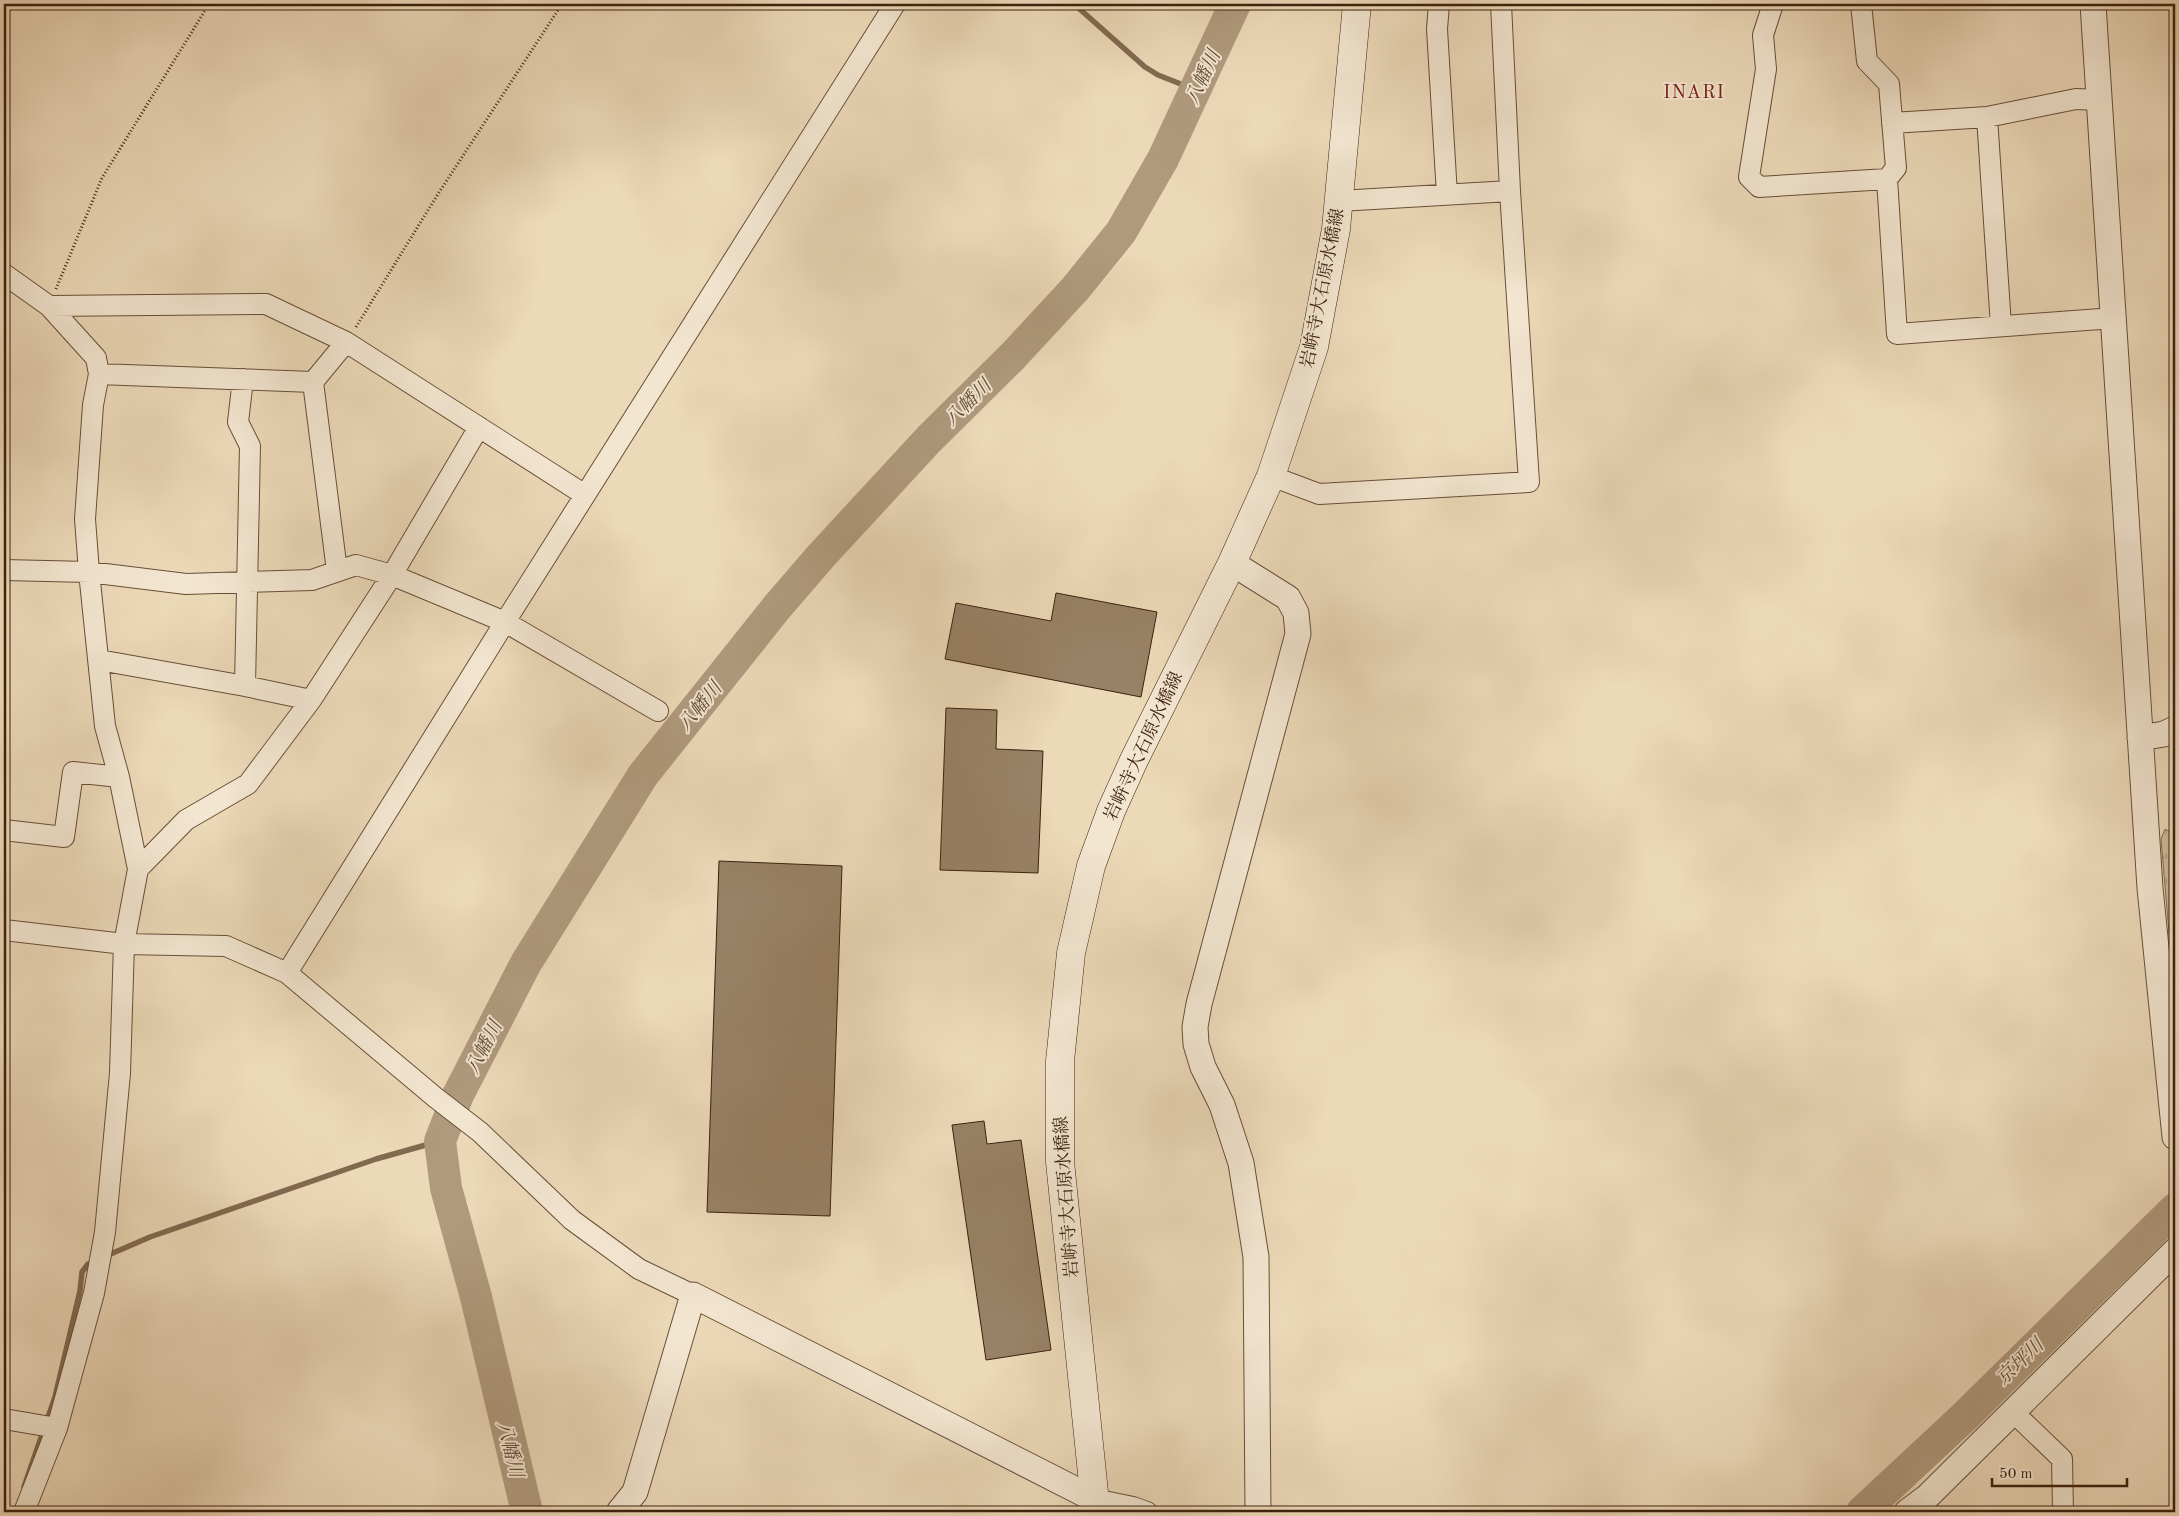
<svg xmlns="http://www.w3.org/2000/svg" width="2179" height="1516" font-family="'Old Standard TT','Noto Serif JP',serif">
<defs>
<pattern id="park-tufts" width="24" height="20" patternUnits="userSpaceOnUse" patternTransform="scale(1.25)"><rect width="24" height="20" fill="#ceba9b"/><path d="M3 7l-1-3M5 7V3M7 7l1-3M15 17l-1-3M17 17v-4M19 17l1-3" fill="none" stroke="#a8977d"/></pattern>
</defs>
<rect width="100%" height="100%" fill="#ecd9b8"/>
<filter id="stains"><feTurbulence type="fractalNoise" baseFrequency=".004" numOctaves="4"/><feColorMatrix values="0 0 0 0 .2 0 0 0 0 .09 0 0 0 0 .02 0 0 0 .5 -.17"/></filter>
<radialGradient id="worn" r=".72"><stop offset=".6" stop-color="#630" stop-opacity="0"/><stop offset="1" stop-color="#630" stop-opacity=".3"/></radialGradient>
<path fill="url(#park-tufts)" stroke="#856e54" d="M2165,829L2175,835V1003L2161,839Z"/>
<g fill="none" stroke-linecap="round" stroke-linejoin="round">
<path stroke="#826a51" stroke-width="5.5" d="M1074,4L1145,67L1158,75L1196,90
M106,1256L150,1237L376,1159L440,1141
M24,1487L55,1397L80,1291L82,1272L88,1264L95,1261"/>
<path stroke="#b09a7e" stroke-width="32" d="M527,1512L476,1297L446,1188L440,1141L458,1095L526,963L643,775L777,607L821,556L929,439L1013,356L1075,289L1121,232L1163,159L1235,4
M1862,1512L1964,1417L2175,1209"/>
</g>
<path fill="#988166" stroke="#3c210e" d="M1056,593L1157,612L1141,697L945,659L956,603L1051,621Z
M946,708L997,710L996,749L1043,751L1038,873L940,870Z
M719,861L842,866L830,1216L707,1212Z
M984,1121L987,1144L1021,1140L1051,1350L986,1360L952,1125Z"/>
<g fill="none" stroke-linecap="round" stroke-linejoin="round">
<defs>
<path id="minor" d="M1439,4L1437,29L1447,195
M1773,4L1763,35L1766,69L1749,177L1759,187L1887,179L1896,168L1889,84L1867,61L1861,4
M1987,117L2001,326
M1892,123L1987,117L2076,99L2100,100
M1887,179L1897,334L2114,318
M1339,201L1510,191
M4,274L49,306L96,358L99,374L93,405L85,519L89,572L105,726L119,777L138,869L124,944L120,1073L105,1232L94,1293L57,1428L24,1512
M49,306L266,304L346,342L585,495
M99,374L313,382L346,342
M243,379L238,422L250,446L245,686L311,700
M313,382L337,571
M1271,476L1319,494L1529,482L1510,191L1501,4
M4,570L89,572L186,584L312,580L356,565L392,575L505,622L658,711
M99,660L245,686
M4,830L64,837L73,772L119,777
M138,869L186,820L248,784L311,700L392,575L479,427
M4,930L124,944L226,946L287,973L436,1098L480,1132L572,1220L639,1269L693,1295
M287,973L505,622L895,4
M2012,1411L2062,1459L2063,1512
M4,1419L57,1428
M1094,1499L1133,1507L1147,1512"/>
<path id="tertiary" d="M2093,4L2150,888L2175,1137
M1232,563L1288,598L1296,613L1298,634L1199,1004L1195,1027L1196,1044L1203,1067L1222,1105L1241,1163L1256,1257L1258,1512
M2140,738L2164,734L2175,729
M619,1512L635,1492L693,1295L1094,1499
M1907,1512L1927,1497L2175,1251"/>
<path id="secondary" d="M1096,1512L1060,1162V1061L1071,953L1091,866L1111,811L1134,760L1232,563L1271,476L1314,347L1336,229L1357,4"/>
</defs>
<use href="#minor" stroke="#684f38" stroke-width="22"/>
<use href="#tertiary" stroke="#684f38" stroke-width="27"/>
<use href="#secondary" stroke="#3c210e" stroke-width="29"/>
<path stroke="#3c210e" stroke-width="3" stroke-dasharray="1 2.5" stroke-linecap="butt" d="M56,289L102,178L209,4
M356,327L438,194L562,4"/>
<use href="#minor" stroke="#f3e6d1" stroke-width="20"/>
<use href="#tertiary" stroke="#f3e6d1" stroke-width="25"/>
<use href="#secondary" stroke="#f3e6d1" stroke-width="28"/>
</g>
<g text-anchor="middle" stroke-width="4" stroke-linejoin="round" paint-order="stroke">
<g font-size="18" fill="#3c210e" stroke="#f3e6d1">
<text transform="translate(1322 288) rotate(-79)" y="6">岩峅寺大石原水橋線</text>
<text transform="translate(1143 746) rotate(-65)" y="6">岩峅寺大石原水橋線</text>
<text transform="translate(1066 1197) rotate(-94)" y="6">岩峅寺大石原水橋線</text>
</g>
<g font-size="19" font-style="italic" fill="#654b35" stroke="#f3e6d1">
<text transform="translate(1202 77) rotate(-65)" y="7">八幡川</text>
<text transform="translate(967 402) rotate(-45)" y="7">八幡川</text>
<text transform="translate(699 706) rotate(-51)" y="7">八幡川</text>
<text transform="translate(483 1047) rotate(-63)" y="7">八幡川</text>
<text transform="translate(2019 1361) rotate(-44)" y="7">京坪川</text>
<text transform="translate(511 1449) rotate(76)" y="7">八幡川</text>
</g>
<g font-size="19" letter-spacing="1" fill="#7a1f14" stroke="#f3e6d1">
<text x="1694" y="98">INARI</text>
</g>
</g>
<rect width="2179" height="1516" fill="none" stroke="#ecd9b8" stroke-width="20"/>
<rect x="5" y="5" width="2169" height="1506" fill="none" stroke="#3c210e" stroke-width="2.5"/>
<rect x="10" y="10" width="2159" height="1496" fill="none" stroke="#3c210e"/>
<path d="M1992 1478v8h135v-8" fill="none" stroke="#3c210e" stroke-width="2.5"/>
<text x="1999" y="1478" font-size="15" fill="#3c210e" stroke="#f3e6d1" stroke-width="4" paint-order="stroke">50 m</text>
<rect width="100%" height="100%" filter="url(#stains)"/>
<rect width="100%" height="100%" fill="url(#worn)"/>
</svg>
